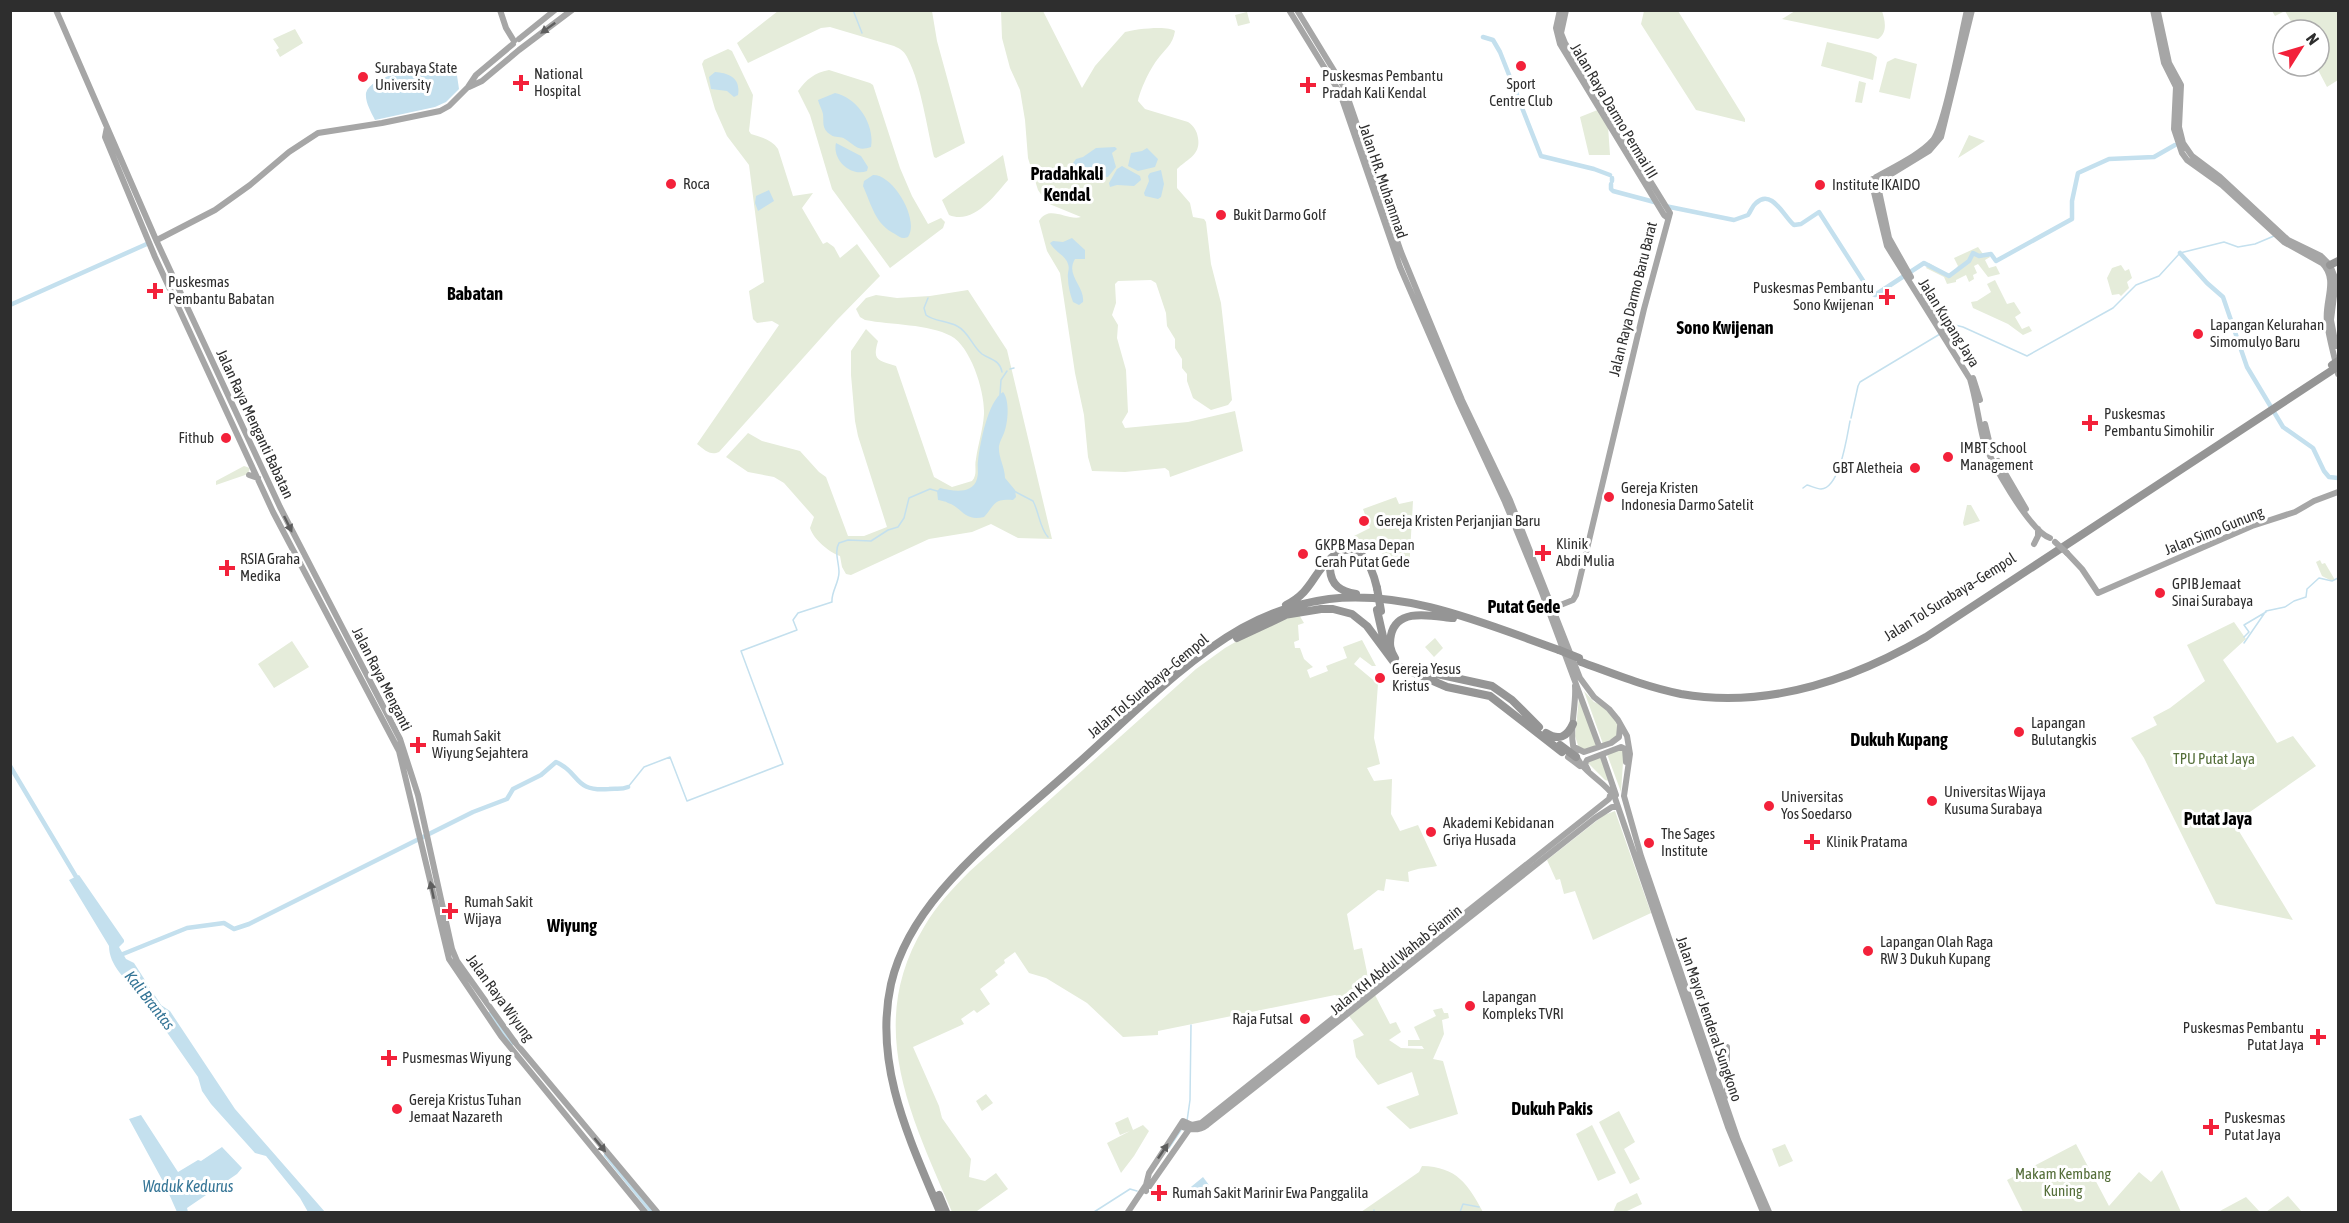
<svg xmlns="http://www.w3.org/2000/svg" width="2349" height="1223" font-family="'Asap Condensed',sans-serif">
<rect width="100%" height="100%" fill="#fff"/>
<path fill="#e5ecda" d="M778,11H932L937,41L965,143L936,158L934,157C927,128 921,84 908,59C905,52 901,49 894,46L830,27L821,28L748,63L737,43Z
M1001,11H1043L1082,88L1095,66L1125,32C1134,29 1169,25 1175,31C1173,45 1164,50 1157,60C1150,69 1140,90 1138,101L1145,109L1188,122C1194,126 1197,131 1198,138C1201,155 1187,159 1177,169V188L1190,203L1193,217L1204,219L1206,222L1211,264L1221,303L1232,400L1228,405L1211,410L1193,398L1187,381V374L1182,368V359L1175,348V339L1167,326L1166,313L1156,283L1151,280L1118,281L1115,284L1116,303L1112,315L1118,325L1117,338L1126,370L1128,412L1122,422L1125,428L1188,422L1235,411L1243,451L1170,477L1169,471L1165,468L1125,472L1092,471L1088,457L1084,415L1075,373L1060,273L1047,251L1039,221C1049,204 1067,221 1081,217L1047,203L1038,190L1028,158L1025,120L1020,90L1010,68L1002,38Z
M1644,11H1678L1745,119V122L1696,110L1641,24Z
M1795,11H1882C1885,20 1888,33 1878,39L1782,19Z
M2272,11H2338V80L2327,87L2316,66H2319V30H2296L2285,11L2275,16Z
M1247,12L1250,23L1238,26L1235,15Z
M295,29L303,43L280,57L276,50L279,48L273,39Z
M1827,42L1871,53L1877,57L1873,80L1821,66Z
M728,49L732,51L753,95L749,131L751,134C761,137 772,140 778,149L793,196L813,193L802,208L823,244L827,242L834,247L840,258L857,244L880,276L837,320L719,452C710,456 705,450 697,444L779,325L772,321L757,323L753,319L749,291L764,282L749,165L727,136L715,109L702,64L704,60Z
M1895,58L1917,64L1910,99L1879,92L1887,62Z
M829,70L870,83L873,85L900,168L912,196L928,224L941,218L945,222L943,228L890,268L832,189L810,115L798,91C807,79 814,73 829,70Z
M1859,81L1866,83L1862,103L1855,102Z
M1600,109L1608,126L1610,155H1589L1580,117Z
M1969,135L1985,141L1958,158Z
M1003,155L1008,180C995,195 974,225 949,215L942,200Z
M1978,247L1983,254L1987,253L1990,257L1985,260L1989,268L1996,266L2000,274L1988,277L1978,264L1974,266L1977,273L1973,275L1974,279L1969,282L1966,275L1956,280V282L1947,284L1944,277L1926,268L1929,263L1947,274L1953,272L1958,266L1954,258Z
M2121,265L2125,271L2129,269L2132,278L2127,282L2129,288L2121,296L2119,294L2112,295L2107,278L2112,268Z
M1995,280L2007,304L2014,302L2021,313L2015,317L2022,329L2029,326L2032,331L2023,335L2008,324L1973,308L1971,302L1977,301L1991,292L1987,284Z
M968,290L1007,350L1052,539L1018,538L991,524L972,532L929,539L851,575L846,574L842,567L840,556C829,552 814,540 810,528L814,517L784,483L774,477L748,472L726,457L748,433L762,441L800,451L819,472L826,477L848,536H864L887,527L858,436L855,421L851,375V351L866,329L878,341C872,361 878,360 896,366L934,477L952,487L972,481C978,474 974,467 976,459C978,444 983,430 984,414C985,392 971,347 951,336C929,324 891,325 865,320L860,317L856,309L866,298L876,295L897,298L930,296Z
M244,466L250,468L248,474L216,485V481Z
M1396,497L1399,504L1413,501L1409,570L1354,536L1370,528L1363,509Z
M1967,505H1971L1980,521L1964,526L1963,523Z
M2320,560L2322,564L2325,563L2335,580L2332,581L2322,576L2316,562Z
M1298,613L1304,623L1298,625L1299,640L1294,642L1295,648H1300L1304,659L1313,667L1307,670L1310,678L1328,671L1326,666L1347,658L1343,647L1362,640L1376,666H1372L1360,657L1354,664L1378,684L1374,738L1380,764L1367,768L1374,781L1392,779L1391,814L1400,831L1418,825L1437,866C1427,868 1418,868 1408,872L1409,882L1386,879L1384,891L1378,890L1347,914L1354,950L1362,948L1368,977L1375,976L1379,980L1349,1003L1345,998L1335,995L1158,1031V1035L1123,1037L1087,1003L1046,978L1029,973L1015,952L1004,960L1005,963L995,971L998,975L980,989L990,1004L977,1013L974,1010L961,1019L964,1024L913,1047L939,1106L942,1118L971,1159L969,1177L985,1181L996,1173L1008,1189L977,1211L978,1212H952C912,1118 864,1026 924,927C936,906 953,888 970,871L1196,669L1225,648L1251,633Z
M2234,622L2246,639L2223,660L2277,743L2293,736L2316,766L2234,823L2293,920L2216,904L2144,758L2131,738L2157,725L2153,717L2170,708L2205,681L2187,645Z
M1435,638L1443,648L1434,657L1425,647Z
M292,641L309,667L274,688L258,664Z
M1584,691L1594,702L1602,705L1620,726L1619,735L1603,744Z
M1579,698L1597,746L1584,750L1579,748L1575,736Z
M1624,748L1621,792L1607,754Z
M1600,756L1609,781L1605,780L1588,763Z
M1615,811L1651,913L1593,940L1575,891L1564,894L1560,879L1556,880L1547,860L1604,815Z
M1375,995L1390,1024L1396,1022L1401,1032L1389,1040L1401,1048L1424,1049L1422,1046H1408V1040H1420L1414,1027L1436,1016L1433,1010L1442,1008L1444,1013H1448L1449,1018L1442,1020L1444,1034L1433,1059L1443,1061L1458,1114L1410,1129L1386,1107L1419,1095L1412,1072L1378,1085L1356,1057L1353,1040L1364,1035L1349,1016Z
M986,1094L993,1103L982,1111L976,1101Z
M1619,1111L1635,1142L1624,1149L1640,1179L1630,1184L1599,1122Z
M1128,1117L1133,1130L1143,1125L1149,1131L1134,1156L1121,1173L1107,1143L1130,1131L1120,1135L1115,1123Z
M1592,1125L1616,1173L1598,1181L1576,1134Z
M1785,1144L1793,1161L1779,1167L1772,1149Z
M2076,1144L2109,1206L2139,1172L2151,1182L2162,1170L2181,1212H2023L2007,1180Z
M1422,1166C1457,1167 1468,1184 1483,1212H1361L1419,1172Z
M1637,1193L1642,1204L1625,1212H1613L1617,1203Z
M2288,1196L2302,1212H2266Z
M2246,1197L2260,1212H2218Z"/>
<path fill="#c4e0ee" d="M443,62H455L459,89L446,102L435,107L375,120C371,112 365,102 366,93C370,75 426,66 443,62Z
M715,72C729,73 741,78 738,95L734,97L727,91L711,89L709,77Z
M835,93C858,98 875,125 871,147C857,152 855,145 845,139C841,136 835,138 831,135C821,129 824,122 823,114C822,109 819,105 818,100Z
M836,143L861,156L868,167L867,171C850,177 832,159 836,143Z
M1115,147L1117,149L1112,153L1116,167L1108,177L1096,176L1087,182L1079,175L1069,173L1070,167L1076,159L1083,157L1096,148Z
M1147,148L1158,159L1155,167L1138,171L1128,166L1131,153L1142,151Z
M1122,166L1140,176L1141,180L1134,186L1117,185L1110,187L1109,183L1117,169Z
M1161,170L1164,184L1161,197L1158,199L1145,196L1144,193L1149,181L1148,176L1150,173Z
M873,175C893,174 920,220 908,237C902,239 901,238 895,234C875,224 872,206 863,186L864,181Z
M769,190L774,201L758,211L755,203L756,196Z
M1072,238L1085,250V259H1075C1065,275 1085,286 1083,302L1079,305L1073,302C1070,294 1068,286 1068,278C1067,273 1070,269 1068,264C1066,256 1054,251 1050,243L1053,241L1063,242Z
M1003,392C1010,400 1008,423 1004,433C1002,438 1000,441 999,446C998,457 1005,467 1005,478L1015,490L1016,497L1013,500C993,498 995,505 984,517C964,522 962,507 948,503C945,501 942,501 938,500L937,491L940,488C952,491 972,495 977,479C979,473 977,467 978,461C980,443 988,401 1003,392Z
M79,875L124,940V942L119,947L126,959L134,963L161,1005L170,1011L235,1109L325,1212H308L300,1198L266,1156L255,1153L211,1104L202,1091L198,1077L139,992C126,981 109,965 109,946L69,880Z
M141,1115L178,1172L198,1160L201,1161L222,1147L242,1168L237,1174L187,1208L188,1212H177L165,1185L129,1119Z
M1203,1177L1209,1185L1192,1198L1186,1191Z"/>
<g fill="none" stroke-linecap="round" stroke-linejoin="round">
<path stroke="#c4e0ee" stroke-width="1.5" d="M853,10L862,33
M928,298L924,308L926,315C933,321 948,321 957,326C969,332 972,346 982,354C991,360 1000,360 1002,372
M1947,330L1955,325L1963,327L2027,356L2113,308L2136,285L2159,276L2180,253L2224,242L2238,247L2255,244L2274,236
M1010,369L1014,368
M1000,395L1001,380L1007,371
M1851,418L1858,386L1860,382L1940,334
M1803,488L1807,485C1811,486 1817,489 1821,489C1840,488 1847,436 1850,421
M1014,491L1033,501C1039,512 1040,529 1048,537
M2244,637L2249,632L2244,625L2266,612
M2244,643L2266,611L2285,607L2294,601L2306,597L2307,589L2319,578L2332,581L2338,578
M628,787L644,767L670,757L687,801L783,764L741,651L797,630L793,620L798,613L832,602C831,592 839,583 839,572C839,563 834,551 839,543L848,540L871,541L888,530L898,527L904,518L909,498L930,489L937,491
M1187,1121L1190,1100L1191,1025
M1169,1148L1181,1130
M1374,1210V1212
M1094,1212L1130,1189L1137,1191
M1460,1212L1463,1204L1479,1207"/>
<path stroke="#c4e0ee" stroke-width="4.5" d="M1483,37L1493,40L1500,52L1541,156L1594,169L1610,175
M1612,181V178
M1611,184V189L1613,191L1658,203
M1665,206L1734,220L1748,215C1751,211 1752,206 1756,203C1772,188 1784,217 1794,225L1801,224L1819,212L1871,293L1875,295L1924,263L1949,276L1969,261L1973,253L1979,256L1991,254L1996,261L2072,219V201L2078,173L2109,159L2154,157L2175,145
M2180,253L2207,283L2223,297L2247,367L2283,427L2313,448L2324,471L2329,477L2338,478
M10,305L149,243
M10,766L78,880
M118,956L187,928L224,923L234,929L249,924L473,812L507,799L513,789L541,775L556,762C581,773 573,792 609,789C616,788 621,790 628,787
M490,1014L512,1043
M606,1155L652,1212"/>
<path stroke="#a6a6a6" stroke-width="6" d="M56,10L157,242L280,507L400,739L418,795L452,949L457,961L514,1041L657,1212
M500,10L506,28L514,41
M1289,10L1340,93L1400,267L1459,403L1505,502L1541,590L1599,746
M1297,10L1344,87L1401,252L1462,400L1510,500L1580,678L1594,697L1609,709L1618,720L1627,736L1630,754L1624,796L1641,856L1738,1140L1769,1212
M1560,10L1556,28L1560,44L1664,215L1668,218
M1967,10C1961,35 1945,125 1933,140C1919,156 1889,169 1871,180L1887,246L1970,379C1976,399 1978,418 1983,438C1988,459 2030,531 2050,538
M2153,10L2164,63L2176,87L2174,129L2182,153L2187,160L2222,185L2284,242L2322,263C2339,280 2324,301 2327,322C2329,340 2335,357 2338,374
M2158,12L2169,63L2181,85L2179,127L2183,143L2192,156L2220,177L2288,240L2321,256L2330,265L2336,280L2331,320L2336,346
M519,39L555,10
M469,87L482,81L519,50L572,10
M107,127L105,137L155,257L273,512L399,751L449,959L501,1036L645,1212
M1876,177L1889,238L1911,277
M1875,184L1929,151L1941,137L1972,10
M157,240L215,210L250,185L289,152L318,133L382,123L440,111L449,106L468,87L476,75L513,44
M1923,296L1951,341
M1973,378L1980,400
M1985,424L1991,449
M1998,461L2026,509
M249,475L258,478
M2034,544L2038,536V529
M2067,553L2082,569L2098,593L2252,526L2295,512L2314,501L2338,492
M1553,608L1573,600L1576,595L1644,309L1670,213L1565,43L1561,33L1566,10
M1575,686C1577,711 1564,742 1581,764C1591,777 1607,784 1615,798L1728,1127L1763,1212
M1574,747L1584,752L1611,743L1619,737L1620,726
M1568,757L1580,766
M1603,757L1616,795
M1588,770L1585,764L1587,760L1621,747L1625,749L1626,762
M1724,1100L1727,1090V1047
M1180,1126C1189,1130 1199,1131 1207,1125L1595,818L1612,807H1618
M1146,1191L1190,1128
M1128,1212L1146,1185L1149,1173L1183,1121L1192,1125L1201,1123L1609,799L1611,792"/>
<path stroke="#959595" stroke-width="8" d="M2330,265L2338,261
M1338,557L1330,569C1331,586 1341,591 1356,594
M1286,605C1313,591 1312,574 1331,558C1358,534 1372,566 1377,588
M1377,610L1386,650
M1284,615L1321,609H1333L1352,614L1367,626L1396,665L1447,687L1490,696L1562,752
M1237,638L1288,614
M1395,658C1390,650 1389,644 1391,635C1397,607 1432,616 1453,618
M1581,662C1614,674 1646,687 1681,694C1768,709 1852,680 1926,637L2334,369
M1414,669L1492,686L1512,700L1539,727
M1546,733C1559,741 1567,737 1573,724
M1560,745L1576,757
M939,1195L946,1212
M940,1212C910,1140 873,1065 891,984C899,949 919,917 942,890C981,844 1031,806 1076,765C1128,719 1182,662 1242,628C1269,613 1299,603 1329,599C1409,590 1485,624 1559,650"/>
<path stroke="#a6a6a6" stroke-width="6" d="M2055,542L2067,553"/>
<path stroke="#959595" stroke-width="8" d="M2332,365L2338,361
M1377,588L1381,611
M1559,650L1579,658"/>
</g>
<defs><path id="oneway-solid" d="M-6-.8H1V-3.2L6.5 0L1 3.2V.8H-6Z" transform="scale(1.5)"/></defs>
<g fill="#5e5e5e">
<use href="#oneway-solid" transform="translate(548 28) rotate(144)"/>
<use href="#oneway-solid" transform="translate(288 524) rotate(64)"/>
<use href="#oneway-solid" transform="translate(432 890) rotate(-102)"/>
<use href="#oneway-solid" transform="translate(600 1145) rotate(51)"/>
<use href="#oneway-solid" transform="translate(1163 1151) rotate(-56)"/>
</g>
<g fill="#f3213a" stroke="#fff" stroke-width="2">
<circle cx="1521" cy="66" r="6"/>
<circle cx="363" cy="77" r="6"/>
<path d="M518 74h6v6h6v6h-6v6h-6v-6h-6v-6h6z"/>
<path d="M1305 76h6v6h6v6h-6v6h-6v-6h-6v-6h6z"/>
<circle cx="671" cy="184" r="6"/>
<circle cx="1820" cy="185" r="6"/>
<circle cx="1221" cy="215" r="6"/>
<path d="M152 282h6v6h6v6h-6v6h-6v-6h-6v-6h6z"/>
<path d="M1884 288h6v6h6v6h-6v6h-6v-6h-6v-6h6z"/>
<circle cx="2198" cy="334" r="6"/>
<path d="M2087 414h6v6h6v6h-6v6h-6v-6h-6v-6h6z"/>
<circle cx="226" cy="438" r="6"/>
<circle cx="1948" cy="457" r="6"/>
<circle cx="1915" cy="468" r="6"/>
<circle cx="1609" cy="497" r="6"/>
<circle cx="1364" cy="521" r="6"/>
<path d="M1540 544h6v6h6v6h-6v6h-6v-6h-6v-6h6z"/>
<circle cx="1303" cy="554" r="6"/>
<path d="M224 559h6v6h6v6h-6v6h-6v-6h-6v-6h6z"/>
<circle cx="2160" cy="593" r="6"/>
<circle cx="1380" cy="678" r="6"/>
<circle cx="2019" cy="732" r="6"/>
<path d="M415 736h6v6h6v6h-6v6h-6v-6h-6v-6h6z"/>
<circle cx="1932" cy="801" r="6"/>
<circle cx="1769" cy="806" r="6"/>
<circle cx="1431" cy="832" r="6"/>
<path d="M1809 833h6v6h6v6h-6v6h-6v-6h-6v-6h6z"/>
<circle cx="1649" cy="843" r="6"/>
<path d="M447 902h6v6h6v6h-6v6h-6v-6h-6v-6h6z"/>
<circle cx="1868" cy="951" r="6"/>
<circle cx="1470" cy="1006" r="6"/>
<circle cx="1305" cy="1019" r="6"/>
<path d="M2315 1028h6v6h6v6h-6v6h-6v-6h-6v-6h6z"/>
<path d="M386 1049h6v6h6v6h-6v6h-6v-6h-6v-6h6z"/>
<circle cx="397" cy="1109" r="6"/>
<path d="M2208 1118h6v6h6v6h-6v6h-6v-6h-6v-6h6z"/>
<path d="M1156 1184h6v6h6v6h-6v6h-6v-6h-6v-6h6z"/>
</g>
<g text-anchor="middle" stroke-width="6" stroke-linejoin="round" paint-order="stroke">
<g font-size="15" fill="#2e2e2e" stroke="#fff" text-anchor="start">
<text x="375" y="73">Surabaya State<tspan x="375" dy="17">University</tspan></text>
<text x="534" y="79">National<tspan x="534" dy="17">Hospital</tspan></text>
<text x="1322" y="81">Puskesmas Pembantu<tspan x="1322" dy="17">Pradah Kali Kendal</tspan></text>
<text x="1521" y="89" text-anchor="middle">Sport<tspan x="1521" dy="17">Centre Club</tspan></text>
<text x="683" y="189">Roca</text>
<text x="1832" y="190">Institute IKAIDO</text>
<text x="1233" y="220">Bukit Darmo Golf</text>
<text x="168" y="287">Puskesmas<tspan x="168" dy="17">Pembantu Babatan</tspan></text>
<text x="1874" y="293" text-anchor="end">Puskesmas Pembantu<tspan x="1874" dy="17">Sono Kwijenan</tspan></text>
<text x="2210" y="330">Lapangan Kelurahan<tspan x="2210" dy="17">Simomulyo Baru</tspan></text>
<text x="2104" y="419">Puskesmas<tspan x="2104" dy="17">Pembantu Simohilir</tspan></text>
<text x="214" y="443" text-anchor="end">Fithub</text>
<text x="1960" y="453">IMBT School<tspan x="1960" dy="17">Management</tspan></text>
<text x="1903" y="473" text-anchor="end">GBT Aletheia</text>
<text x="1621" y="493">Gereja Kristen<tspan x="1621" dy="17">Indonesia Darmo Satelit</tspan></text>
<text x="1376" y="526">Gereja Kristen Perjanjian Baru</text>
<text x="1556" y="549">Klinik<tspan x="1556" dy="17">Abdi Mulia</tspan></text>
<text x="1315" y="550">GKPB Masa Depan<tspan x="1315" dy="17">Cerah Putat Gede</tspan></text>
<text x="240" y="564">RSIA Graha<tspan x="240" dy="17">Medika</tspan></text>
<text x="2172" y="589">GPIB Jemaat<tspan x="2172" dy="17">Sinai Surabaya</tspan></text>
<text x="1392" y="674">Gereja Yesus<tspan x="1392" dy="17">Kristus</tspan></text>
<text x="2031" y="728">Lapangan<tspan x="2031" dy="17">Bulutangkis</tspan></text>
<text x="432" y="741">Rumah Sakit<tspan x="432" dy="17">Wiyung Sejahtera</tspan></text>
<text x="1944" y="797">Universitas Wijaya<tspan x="1944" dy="17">Kusuma Surabaya</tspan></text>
<text x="1781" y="802">Universitas<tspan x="1781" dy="17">Yos Soedarso</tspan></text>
<text x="1443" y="828">Akademi Kebidanan<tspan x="1443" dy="17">Griya Husada</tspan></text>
<text x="1661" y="839">The Sages<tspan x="1661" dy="17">Institute</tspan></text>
<text x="1826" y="847">Klinik Pratama</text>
<text x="464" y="907">Rumah Sakit<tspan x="464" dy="17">Wijaya</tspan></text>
<text x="1880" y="947">Lapangan Olah Raga<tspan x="1880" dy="17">RW 3 Dukuh Kupang</tspan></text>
<text x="1482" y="1002">Lapangan<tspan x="1482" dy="17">Kompleks TVRI</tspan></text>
<text x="1293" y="1024" text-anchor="end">Raja Futsal</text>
<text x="2304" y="1033" text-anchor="end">Puskesmas Pembantu<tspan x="2304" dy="17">Putat Jaya</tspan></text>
<text x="402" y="1063">Pusmesmas Wiyung</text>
<text x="409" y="1105">Gereja Kristus Tuhan<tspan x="409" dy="17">Jemaat Nazareth</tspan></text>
<text x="2224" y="1123">Puskesmas<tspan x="2224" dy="17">Putat Jaya</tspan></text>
<text x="1172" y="1198">Rumah Sakit Marinir Ewa Panggalila</text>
</g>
<g font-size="15" fill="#2e2e2e" stroke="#fff">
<text transform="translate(1614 111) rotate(59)" y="5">Jalan Raya Darmo Permai III</text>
<text transform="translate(1383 181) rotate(71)" y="5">Jalan HR. Muhammad</text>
<text transform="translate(1633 299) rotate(-76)" y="5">Jalan Raya Darmo Baru Barat</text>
<text transform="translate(1949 323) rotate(58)" y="5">Jalan Kupang Jaya</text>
<text transform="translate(255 424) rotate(65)" y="5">Jalan Raya Menganti Babatan</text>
<text transform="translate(2214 531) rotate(-22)" y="5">Jalan Simo Gunung</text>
<text transform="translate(1950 597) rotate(-32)" y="5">Jalan Tol Surabaya–Gempol</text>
<text transform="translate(382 679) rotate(63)" y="5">Jalan Raya Menganti</text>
<text transform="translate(1148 686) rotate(-40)" y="5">Jalan Tol Surabaya–Gempol</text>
<text transform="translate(1396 960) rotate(-39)" y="5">Jalan KH Abdul Wahab Siamin</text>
<text transform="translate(500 998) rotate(54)" y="5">Jalan Raya Wiyung</text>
<text transform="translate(1709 1019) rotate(71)" y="5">Jalan Mayor Jenderal Sungkono</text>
</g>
<g font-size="15" fill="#536d38" stroke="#fff">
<text x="2214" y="764">TPU Putat Jaya</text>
<text x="2063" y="1179">Makam Kembang<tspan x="2063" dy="17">Kuning</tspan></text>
</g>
<g font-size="16" font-style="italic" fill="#357596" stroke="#fff">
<text transform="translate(150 1000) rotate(52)" y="6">Kali Brantas</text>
<text x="188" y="1192">Waduk Kedurus</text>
</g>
<g font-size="18" font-weight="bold" fill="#000" stroke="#fff">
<text x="1067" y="180">Pradahkali<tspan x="1067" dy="21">Kendal</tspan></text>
<text x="475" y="300">Babatan</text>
<text x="1725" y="334">Sono Kwijenan</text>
<text x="1524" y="613">Putat Gede</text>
<text x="1899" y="746">Dukuh Kupang</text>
<text x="2218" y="825">Putat Jaya</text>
<text x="572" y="932">Wiyung</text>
<text x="1552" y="1115">Dukuh Pakis</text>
</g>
</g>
<rect width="2349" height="1223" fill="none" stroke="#2e2e2e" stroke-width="24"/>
<g transform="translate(2301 48) rotate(53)"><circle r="28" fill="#ffffff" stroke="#ababab" stroke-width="1.5"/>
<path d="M0-4.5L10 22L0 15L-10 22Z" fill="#f3213a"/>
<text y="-9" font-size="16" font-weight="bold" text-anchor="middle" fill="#2e2e2e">N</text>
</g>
</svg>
